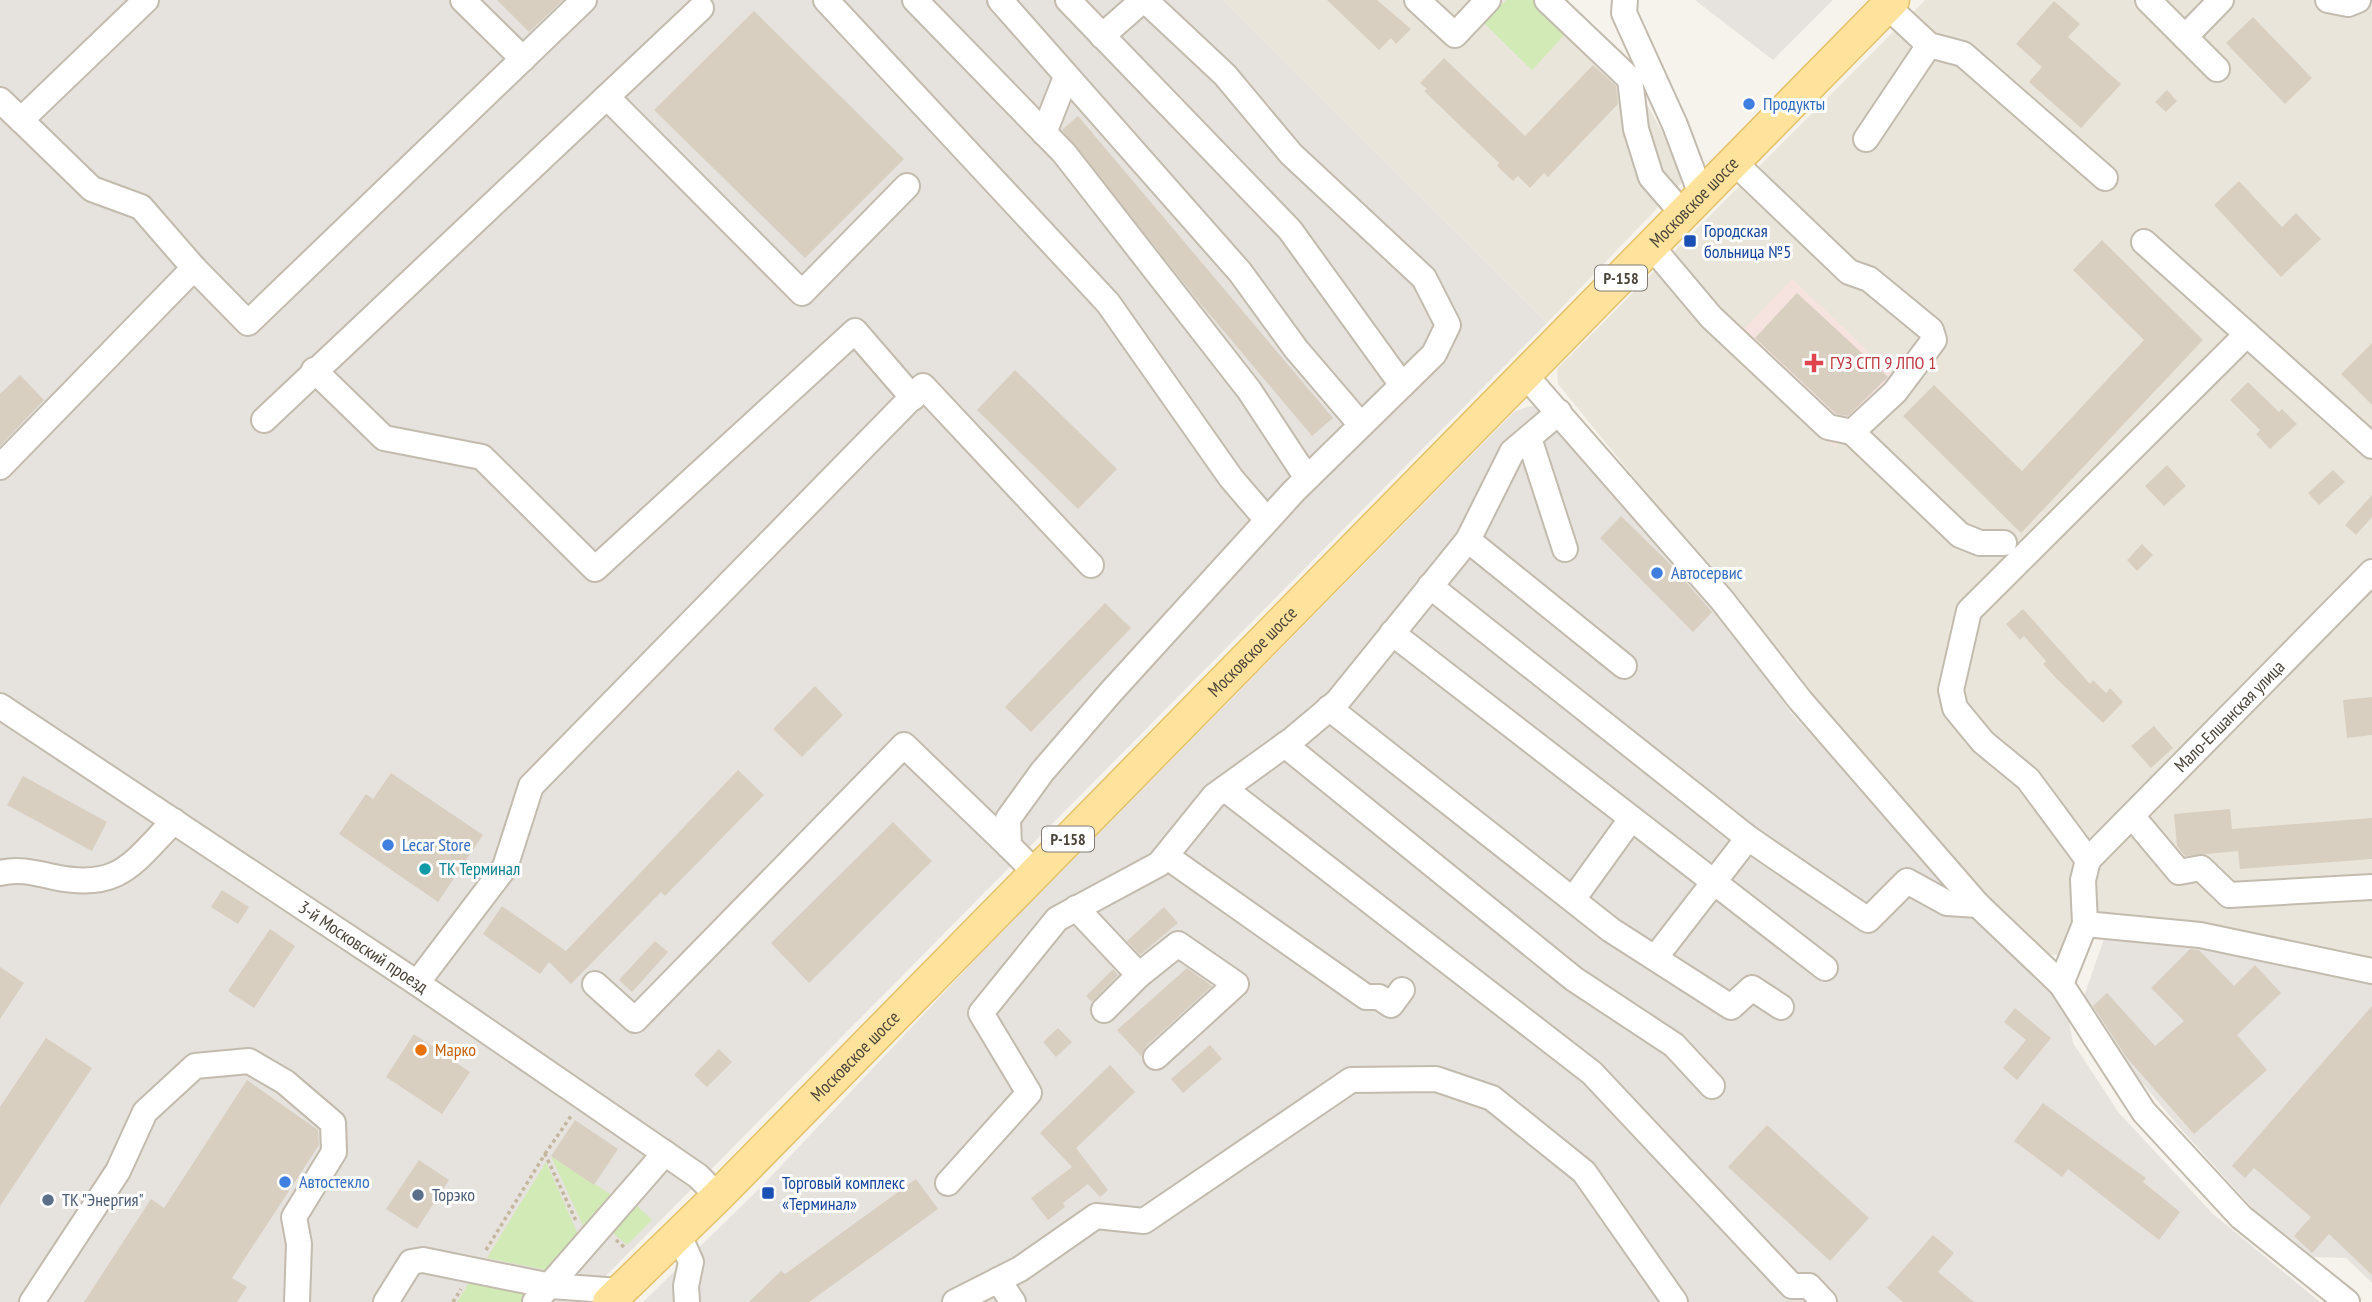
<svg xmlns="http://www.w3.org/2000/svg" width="2372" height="1302" font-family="'PT Sans Narrow',sans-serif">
<rect width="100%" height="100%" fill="#f6f3ec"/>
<path fill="#eae5da" d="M1223,0H1565L1620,55L1687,177L1547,323Z
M1925,0H2372V559L2089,845L2076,931L2071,947L2059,955L2035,954L1837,728L1558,384L1557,369Z
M2372,584V965L2096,914L2093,876L2100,858Z"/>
<path fill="#e6e2dd" d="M0,0H1223L1547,323L580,1302H0Z
M1695,0H1833L1773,60Z
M1530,406L1538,407L1717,603L1735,634L1792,714L2049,987L2068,1016L2073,1043L2119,1113L2213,1214L2320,1302H643L764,1184L984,950L1514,412Z
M2104,939L2179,942L2372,983V1283L2346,1258L2313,1257L2267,1224L2179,1127L2084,1013V996Z"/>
<path fill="#f6e3e0" d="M1792,279L1898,380L1835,447L1729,345Z"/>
<path fill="#d2eab5" d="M1506,0H1535L1568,31L1532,70L1484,23Z
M551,1156L613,1196L587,1234Z
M546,1162L580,1239L556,1268L546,1270L487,1258Z
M635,1204L652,1220L627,1245L612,1232Z
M472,1278L523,1291L525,1298L523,1302H457Z"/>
<path fill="#d8cfc1" d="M497,0H563L529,32Z
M1327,0H1377L1411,29L1396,44L1391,38L1379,50Z
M2054,1L2080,24L2068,37L2121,84L2081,128L2029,82L2042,67L2016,44Z
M754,11L904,159L805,258L654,110Z
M2253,17L2312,78L2285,104L2226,43Z
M1444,58L1525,136L1593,65L1616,86L1618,104L1548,177L1544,173L1530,188L1518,176L1513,181L1497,166L1499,163L1424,91L1427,89L1420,83Z
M2167,90L2177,101L2166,112L2155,102Z
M1078,116L1333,418L1312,436L1195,297L1062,130Z
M2239,181L2282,227L2296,213L2321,239L2281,277L2214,205Z
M2102,240L2203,340L2021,533L1903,416L1934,385L2022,471L2144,340L2073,270Z
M1797,293L1888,377L1848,416L1836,414L1755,338Z
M2372,343V405L2341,374Z
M1015,370L1117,469L1078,509L977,410Z
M20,375L44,400L0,446V394Z
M2248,382L2279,412L2282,409L2297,424L2270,449L2256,434L2260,430L2230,400Z
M2167,465L2186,486L2164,506L2145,486Z
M2333,470L2345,482L2319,505L2308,493Z
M2372,495V517L2356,535L2345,525Z
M1621,516L1671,565L1712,612L1693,632L1600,538Z
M2142,544L2153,555L2137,571L2127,560Z
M1105,603L1131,628L1031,732L1005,707Z
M2023,609L2090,684L2093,680L2106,693L2110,688L2123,702L2103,723L2057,679L2043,664L2046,661L2024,636L2020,640L2006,624Z
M815,686L843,715L802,757L773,729Z
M2372,697V735L2347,738L2343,700Z
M2154,726L2173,748L2151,768L2131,746Z
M738,770L764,795L665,896L661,892L571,984L549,962L540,974L483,934L502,906L566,951Z
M391,773L483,835L438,902L339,834L366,794L373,799Z
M23,776L107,822L92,851L7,805Z
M2230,809L2232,829L2372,818V859L2240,869L2238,851L2185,856L2177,846L2174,814Z
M893,822L932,861L809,983L771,943Z
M222,890L249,907L238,924L211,907Z
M1164,907L1178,923L1140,955L1127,941Z
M270,929L295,946L254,1008L228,991Z
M655,941L668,952L632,992L619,980Z
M2190,949L2199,950L2234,986L2255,965L2281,993L2237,1035L2267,1070L2194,1134L2127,1058L2093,1006L2107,993L2155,1046L2184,1021L2151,988Z
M0,967L24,983L0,1019Z
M1187,968L1212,986L1146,1046L1141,1056L1117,1030Z
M1113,969L1118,975L1092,1002L1086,996Z
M2372,1006V1275L2329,1234L2312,1253L2294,1236L2311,1217L2254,1168L2245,1178L2232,1166Z
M2015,1008L2051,1038L2017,1080L2003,1068L2026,1040L2004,1022Z
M1058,1028L1072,1042L1056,1057L1043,1042Z
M414,1034L470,1072L442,1114L386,1077Z
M46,1038L92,1068L0,1206V1107Z
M1210,1045L1222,1059L1183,1093L1171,1079Z
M719,1049L732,1062L707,1087L694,1075Z
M1110,1065L1135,1092L1076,1148L1108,1190L1100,1197L1088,1184L1063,1203L1065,1207L1048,1220L1031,1198L1072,1167L1040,1133Z
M247,1080L318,1130L319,1145L232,1278L247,1287L237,1302H84L151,1199L164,1208Z
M2043,1103L2146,1178L2143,1182L2180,1212L2159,1240L2068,1169L2062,1177L2014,1141Z
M575,1120L618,1149L594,1185L551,1156Z
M1767,1125L1869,1218L1830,1261L1728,1167Z
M419,1160L449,1180L417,1229L386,1209Z
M916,1179L938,1209L809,1302H749L781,1271L785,1274Z
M1933,1235L1954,1253L1938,1272L1974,1302H1903L1887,1288Z"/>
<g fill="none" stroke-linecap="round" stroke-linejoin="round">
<defs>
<g id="minor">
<path d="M146,0L21,120L92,189L141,207L194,268"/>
<path d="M463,0L523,59"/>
<path d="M826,0L1108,303L1231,478L1267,520"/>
<path d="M915,0L1064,153L1249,390L1307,478"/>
<path d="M1000,0L1240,272L1296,349L1361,425"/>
<path d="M1068,0L1290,230L1402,385"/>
<path d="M1417,0L1455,35L1488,0"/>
<path d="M1547,0L1630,79L1636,129L1651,177L1684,215"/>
<path d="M1625,0L1624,13L1675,125L1702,197"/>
<path d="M2148,0L2217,69"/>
<path d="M2328,0L2348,4L2358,0"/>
<path d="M1887,6L1929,45L1963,54L2105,178"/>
<path d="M1102,36L1143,0"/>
<path d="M2185,37L2221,0"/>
<path d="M607,97L802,293L907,186"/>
<path d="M0,100L21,120"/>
<path d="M1044,133L1066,77"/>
<path d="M1866,139L1929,45"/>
<path d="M1735,163L1849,272L1869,279L1931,330L1934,340L1895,392L1852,432L1960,535L1980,543H2004"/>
<path d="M2144,242L2372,446"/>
<path d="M1652,247L1711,317L1828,427L1852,432"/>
<path d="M314,370L384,438L482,457L595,569L855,331L913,398"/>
<path d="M1525,375L1722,600L1800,700L1978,905L2061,984L2144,1112L2241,1217L2347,1302"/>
<path d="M264,420L701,8"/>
<path d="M1529,438L1565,549"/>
<path d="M0,467L194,268L248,323L584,0"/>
<path d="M1468,540L1624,666"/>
<path d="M1430,586L1748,838L1868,920L1907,881L1947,903L1978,905"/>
<path d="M1392,633L1825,968"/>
<path id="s1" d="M0,706L417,983L698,1176L718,1196"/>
<path d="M1329,708L1611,930L1731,1007L1752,988L1781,1007"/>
<path d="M1285,745L1574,979L1674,1045L1712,1086"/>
<path d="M1225,789L1592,1073L1792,1286H1809L1824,1302"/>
<path d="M2132,816L2179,872L2201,868L2229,895L2372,887"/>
<path d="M1166,856L1366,997H1379L1391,1005L1402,990"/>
<path d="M2088,860L2028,779L1983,742L1955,708L1951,690L1969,611L2247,334"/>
<path d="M1035,872L1009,846L1008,819L1042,772L1110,693L1294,491L1434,354L1448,325L1424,278L1291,154L1225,75L1145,0"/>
<path d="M0,873C18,868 36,873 54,877C119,891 133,863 174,821"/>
<path d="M1574,898L1631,819"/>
<path d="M1076,908L1139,975"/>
<path d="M2085,924L2200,935L2372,971"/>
<path d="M1655,958L1748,838"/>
<path d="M417,983L505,867L531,786L923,386L1091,565"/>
<path d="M595,984L635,1020L904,745L1009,846"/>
<path id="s2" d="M2061,984L2085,924L2083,880L2088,860L2372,572"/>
<path d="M1104,1010L1139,975L1178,944L1236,984L1156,1057"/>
<path d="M948,1183L1029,1093L981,1013L1057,919L1159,864L1214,796L1293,739L1337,702L1468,540L1512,452L1559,412"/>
<path d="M679,1235L691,1262L686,1286L687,1302"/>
<path d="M998,1280L1013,1302"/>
<path d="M32,1302L118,1171L145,1112L195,1066L249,1061L285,1082L333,1123L334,1152L294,1217L299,1244L297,1302"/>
<path d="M386,1302L411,1262L423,1260L551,1286L620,1291"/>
<path d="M535,1302L665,1153"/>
<path d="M955,1302L1020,1269L1096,1216L1144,1221L1351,1080L1436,1079L1492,1098L1584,1172L1675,1302"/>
</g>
<g id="major">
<path id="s3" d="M609,1302L718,1196L1893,0"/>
</g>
</defs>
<use href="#minor" stroke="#c2bbae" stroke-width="28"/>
<use href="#major" stroke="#e6c16a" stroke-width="35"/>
<path stroke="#c4b79f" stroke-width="3.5" stroke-dasharray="3.5 3.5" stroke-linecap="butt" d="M545,1154L571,1116
M616,1240L624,1247
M486,1250L545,1154L577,1223
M453,1302L461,1289"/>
<use href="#minor" stroke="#fff" stroke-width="24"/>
<use href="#major" stroke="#ffe39c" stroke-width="32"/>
</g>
<g fill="#3f7fe0" stroke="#fff" stroke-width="2.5">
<circle cx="1749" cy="104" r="7"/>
<circle cx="1657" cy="573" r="7"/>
<circle cx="388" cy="845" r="7"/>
<circle cx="285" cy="1182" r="7"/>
</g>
<g fill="#1a4fb4" stroke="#fff" stroke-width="2.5">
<rect x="1683" y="234" width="14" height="14" rx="3.5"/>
<rect x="761" y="1186" width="14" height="14" rx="3.5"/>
</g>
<path fill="#e0444e" stroke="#fff" stroke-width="2.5" d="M1810.5 352.5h7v7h7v7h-7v7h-7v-7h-7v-7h7z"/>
<circle fill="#0f9aa8" stroke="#fff" stroke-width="2.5" cx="425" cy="869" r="7"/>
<circle fill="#e8710a" stroke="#fff" stroke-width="2.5" cx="421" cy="1050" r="7"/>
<g fill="#5c6f8a" stroke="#fff" stroke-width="2.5">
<circle cx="418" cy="1195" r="7"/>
<circle cx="48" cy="1200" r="7"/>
</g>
<g text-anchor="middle" stroke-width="6" stroke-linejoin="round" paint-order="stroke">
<g fill="#fff" stroke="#817c74" stroke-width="2">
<rect x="1595" y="265.5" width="52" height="25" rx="5"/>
<rect x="1042" y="826.5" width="52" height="25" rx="5"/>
</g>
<g font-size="16" font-weight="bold" fill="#4b4439">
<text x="1621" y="284">Р-158</text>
<text x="1068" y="845">Р-158</text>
</g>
<g font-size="18" fill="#366cbe" stroke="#fff" text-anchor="start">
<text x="1763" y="110">Продукты</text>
<text x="1671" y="579">Автосервис</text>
<text x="402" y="851">Lecar Store</text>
<text x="299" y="1188">Автостекло</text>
</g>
<g font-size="18" fill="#4b4439" stroke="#fff">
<text dy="6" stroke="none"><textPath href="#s3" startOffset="1545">Московское шоссе</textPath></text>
<text dy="6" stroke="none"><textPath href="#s3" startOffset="915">Московское шоссе</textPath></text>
<text dy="6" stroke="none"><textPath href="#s2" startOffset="331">Мало-Елшанская улица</textPath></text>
<text dy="6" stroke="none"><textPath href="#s1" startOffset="436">3-й Московский проезд</textPath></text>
<text dy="6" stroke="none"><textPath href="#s3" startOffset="348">Московское шоссе</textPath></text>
</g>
<g font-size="18" fill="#164399" stroke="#fff" text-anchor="start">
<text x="1704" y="237">Городская<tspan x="1704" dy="21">больница №5</tspan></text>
<text x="782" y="1189">Торговый комплекс<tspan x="782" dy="21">«Терминал»</tspan></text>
</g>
<g font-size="18" fill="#be3a42" stroke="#fff" text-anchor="start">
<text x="1830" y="369">ГУЗ СГП 9 ЛПО 1</text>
</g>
<g font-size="18" fill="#0d838f" stroke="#fff" text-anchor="start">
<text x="439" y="875">ТК Терминал</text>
</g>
<g font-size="18" fill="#c56008" stroke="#fff" text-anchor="start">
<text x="435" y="1056">Марко</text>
</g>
<g font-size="18" fill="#4e5e75" stroke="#fff" text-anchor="start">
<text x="432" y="1201">Торэко</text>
<text x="62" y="1206">ТК "Энергия"</text>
</g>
</g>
</svg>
